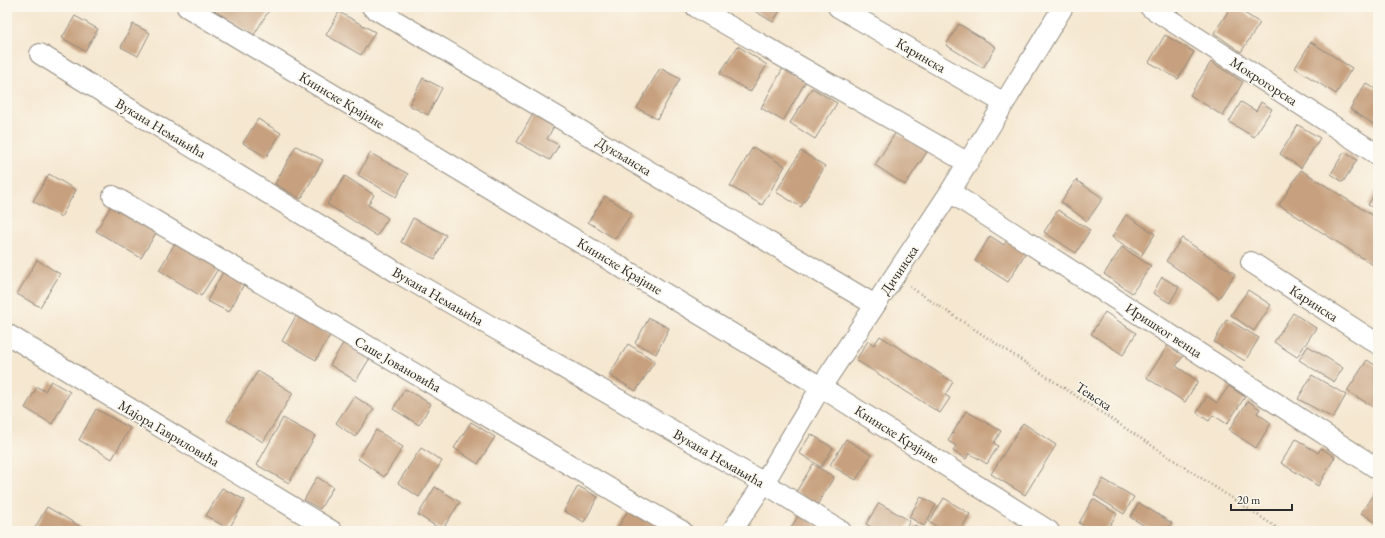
<svg xmlns="http://www.w3.org/2000/svg" width="1385" height="538" font-family="'EB Garamond',serif">
<rect width="100%" height="100%" fill="#fbf7ec"/>
<filter id="ink" filterUnits="userSpaceOnUse"><feTurbulence type="fractalNoise" baseFrequency=".025" numOctaves="2"/><feDisplacementMap in="SourceGraphic" scale="8" xChannelSelector="R" yChannelSelector="G"/><feConvolveMatrix kernelMatrix="1 2 1 2 8 2 1 2 1" color-interpolation-filters="sRGB"/></filter>
<filter id="wash" filterUnits="userSpaceOnUse"><feTurbulence type="fractalNoise" baseFrequency=".012" numOctaves="4" result="noise"/><feDisplacementMap in="SourceGraphic" scale="16" xChannelSelector="R" yChannelSelector="G"/><feGaussianBlur stdDeviation="0.9" result="paint"/><feColorMatrix in="noise" values="0 0 0 0 0 0 0 0 0 0 0 0 0 0 0 0 0 1.4 0 .05"/><feComposite in="paint" operator="in"/></filter>
<g filter="url(#wash)">
<rect width="100%" height="100%" fill="#f5e7d0"/>
<g id="blocks">
<path fill="#c7a17f" d="M217,7H271L254,35L214,11Z
M748,7H782L773,22Z
M1231,7H1235L1260,23L1241,52L1214,33Z
M339,12L375,32L361,55L326,35Z
M75,16L98,29L85,51L62,38Z
M133,24L150,33L138,56L121,47Z
M959,24L996,47L983,68L946,45Z
M1165,35L1194,52L1178,79L1149,62Z
M1311,42L1352,68L1336,94L1295,68Z
M738,46L767,65L750,92L720,73Z
M1211,62L1243,82L1223,116L1190,95Z
M660,68L680,79L657,119L637,108Z
M783,68L806,81L783,121L761,108Z
M423,78L442,88L428,115L409,105Z
M1366,83L1378,91V127L1350,109Z
M812,88L837,103L815,139L790,123Z
M1241,102L1256,111L1261,102L1272,109L1254,137L1229,122Z
M533,114L554,126L547,139L559,145L550,160L517,142Z
M258,119L281,133L266,157L243,143Z
M1298,125L1320,138L1301,168L1280,154Z
M896,132L927,152L905,185L875,165Z
M296,146L323,160L301,199L275,184Z
M753,147L785,166L762,205L730,186Z
M801,151L825,166L801,207L776,192Z
M1344,152L1357,160L1343,182L1331,174Z
M370,153L408,174L396,197L358,175Z
M1301,170L1378,219V268L1279,205Z
M49,174L76,190L61,217L33,201Z
M345,176L374,195L368,205L388,218L377,236L327,204Z
M1076,180L1103,198L1087,221L1061,202Z
M1378,187V210L1368,205Z
M605,196L632,213L615,239L588,222Z
M114,201L159,228L141,258L96,231Z
M1058,210L1090,230L1076,253L1044,232Z
M1126,215L1155,234L1141,256L1112,237Z
M413,218L446,235L435,259L401,242Z
M990,236L1004,245L1007,240L1026,252L1008,282L975,261Z
M1182,238L1235,274L1219,298L1166,261Z
M177,240L220,266L201,296L159,270Z
M1122,247L1151,266L1132,293L1104,274Z
M37,260L60,274L40,307L17,294Z
M223,272L244,284L229,312L207,301Z
M1162,277L1179,287L1170,303L1153,293Z
M1248,290L1271,305L1254,331L1231,315Z
M1105,312L1136,333L1123,355L1091,334Z
M1293,313L1316,328L1297,357L1274,342Z
M296,316L330,335L316,360L282,341Z
M649,318L669,328L656,354L635,343Z
M1227,319L1259,338L1245,361L1214,342Z
M880,336L953,382L945,395L950,398L940,413L856,360L868,341L874,345Z
M345,340L371,356L356,381L330,365Z
M628,344L655,361L636,391L609,375Z
M1168,345L1184,355L1176,366L1198,381L1185,402L1147,378Z
M1308,346L1343,368L1334,382L1299,360Z
M1367,360L1378,367V404L1375,408L1347,391Z
M258,371L293,393L263,442L227,420Z
M1312,375L1346,395L1333,418L1298,399Z
M51,381L70,392L52,424L25,408L37,387L45,391Z
M1229,386L1245,397L1227,424L1213,415L1209,421L1197,413L1207,396L1217,403Z
M405,389L431,404L419,425L393,409Z
M354,396L374,409L355,437L336,423Z
M1248,401L1260,409L1257,413L1271,423L1256,448L1229,430Z
M96,409L130,428L112,459L79,440Z
M966,411L1001,431L994,443L998,446L987,464L969,453L966,459L953,451L956,446L948,441Z
M283,418L315,436L289,483L257,465Z
M471,422L495,437L478,464L454,448Z
M1023,423L1056,445L1025,495L991,474Z
M376,430L403,447L384,477L358,459Z
M811,434L833,448L821,467L799,453Z
M846,439L871,455L856,480L830,465Z
M1296,439L1318,453L1321,448L1335,457L1318,486L1281,463Z
M421,448L442,461L419,497L398,483Z
M813,464L834,477L817,505L796,492Z
M317,477L333,487L320,509L304,500Z
M1103,479L1134,497L1124,514L1094,495Z
M578,486L598,497L584,522L564,511Z
M435,487L460,502L442,530L418,515Z
M1378,487V524L1361,513Z
M222,488L245,500L229,529L206,516Z
M921,497L936,505L924,526L909,517Z
M944,498L970,514L960,531H944L929,522Z
M1093,499L1117,514L1106,531H1092L1079,523Z
M879,503L910,521L904,531H877L866,524Z
M1139,503L1172,523L1167,531H1153L1130,517Z
M47,507L88,531H33Z
M628,510L659,526L656,531H616Z
M799,514L822,528L820,531H796L791,528Z
M915,525L924,531H912Z"/>
</g>
</g>
<g filter="url(#ink)">
<use href="#blocks" fill-opacity="0" stroke="#90897e" stroke-width="1"/>
<g fill="none" stroke-linecap="round" stroke-linejoin="round">
<defs>
<path id="minor" d="M187,7L821,387L1049,531
M372,7L875,305
M696,7L968,163
M838,7L1004,103
M1150,7L1378,155
M40,54L398,273L764,483L841,531
M950,192L1378,469
M113,196L682,531
M1251,262L1378,344
M7,334L332,531
M732,531L764,483L821,387L950,192L1063,7"/>
</defs>
<use href="#minor" stroke="#90897e" stroke-width="22"/>
<path stroke="#90897e" stroke-width="2.5" stroke-dasharray="1 3" stroke-linecap="butt" d="M910,287L1282,531"/>
<use href="#minor" stroke="#fff" stroke-width="20"/>
</g>
</g>
<g text-anchor="middle" stroke-width="3" stroke-linejoin="round" paint-order="stroke">
<g font-size="14" fill="#2b2b2b" stroke="#fbf7ec">
<text transform="translate(921 55) rotate(30)" y="5">Каринска</text>
<text transform="translate(1264 81) rotate(33)" y="5">Мокрогорска</text>
<text transform="translate(342 100) rotate(31)" y="5">Книнске Крајине</text>
<text transform="translate(161 128) rotate(31)" y="5">Вукана Немањића</text>
<text transform="translate(624 156) rotate(31)" y="5">Дукљанска</text>
<text transform="translate(620 266) rotate(31)" y="5">Книнске Крајине</text>
<text transform="translate(899 270) rotate(-56)" y="5">Дичинска</text>
<text transform="translate(438 296) rotate(30)" y="5">Вукана Немањића</text>
<text transform="translate(1314 303) rotate(33)" y="5">Каринска</text>
<text transform="translate(1164 330) rotate(33)" y="5">Иришког венца</text>
<text transform="translate(398 364) rotate(30)" y="5">Саше Јовановића</text>
<text transform="translate(1094 396) rotate(33)" y="5">Тењска</text>
<text transform="translate(169 433) rotate(31)" y="5">Мајора Гавриловића</text>
<text transform="translate(897 434) rotate(32)" y="5">Книнске Крајине</text>
<text transform="translate(719 458) rotate(30)" y="5">Вукана Немањића</text>
</g>
</g>
<rect width="1385" height="538" fill="none" stroke="#fbf7ec" stroke-width="24"/>
<path d="M1231 504v6h61v-6" fill="none" stroke="#2b2b2b" stroke-width="2"/>
<text x="1237" y="504" font-size="12" fill="#2b2b2b" stroke="#fbf7ec" stroke-width="3" paint-order="stroke">20 m</text>
</svg>
